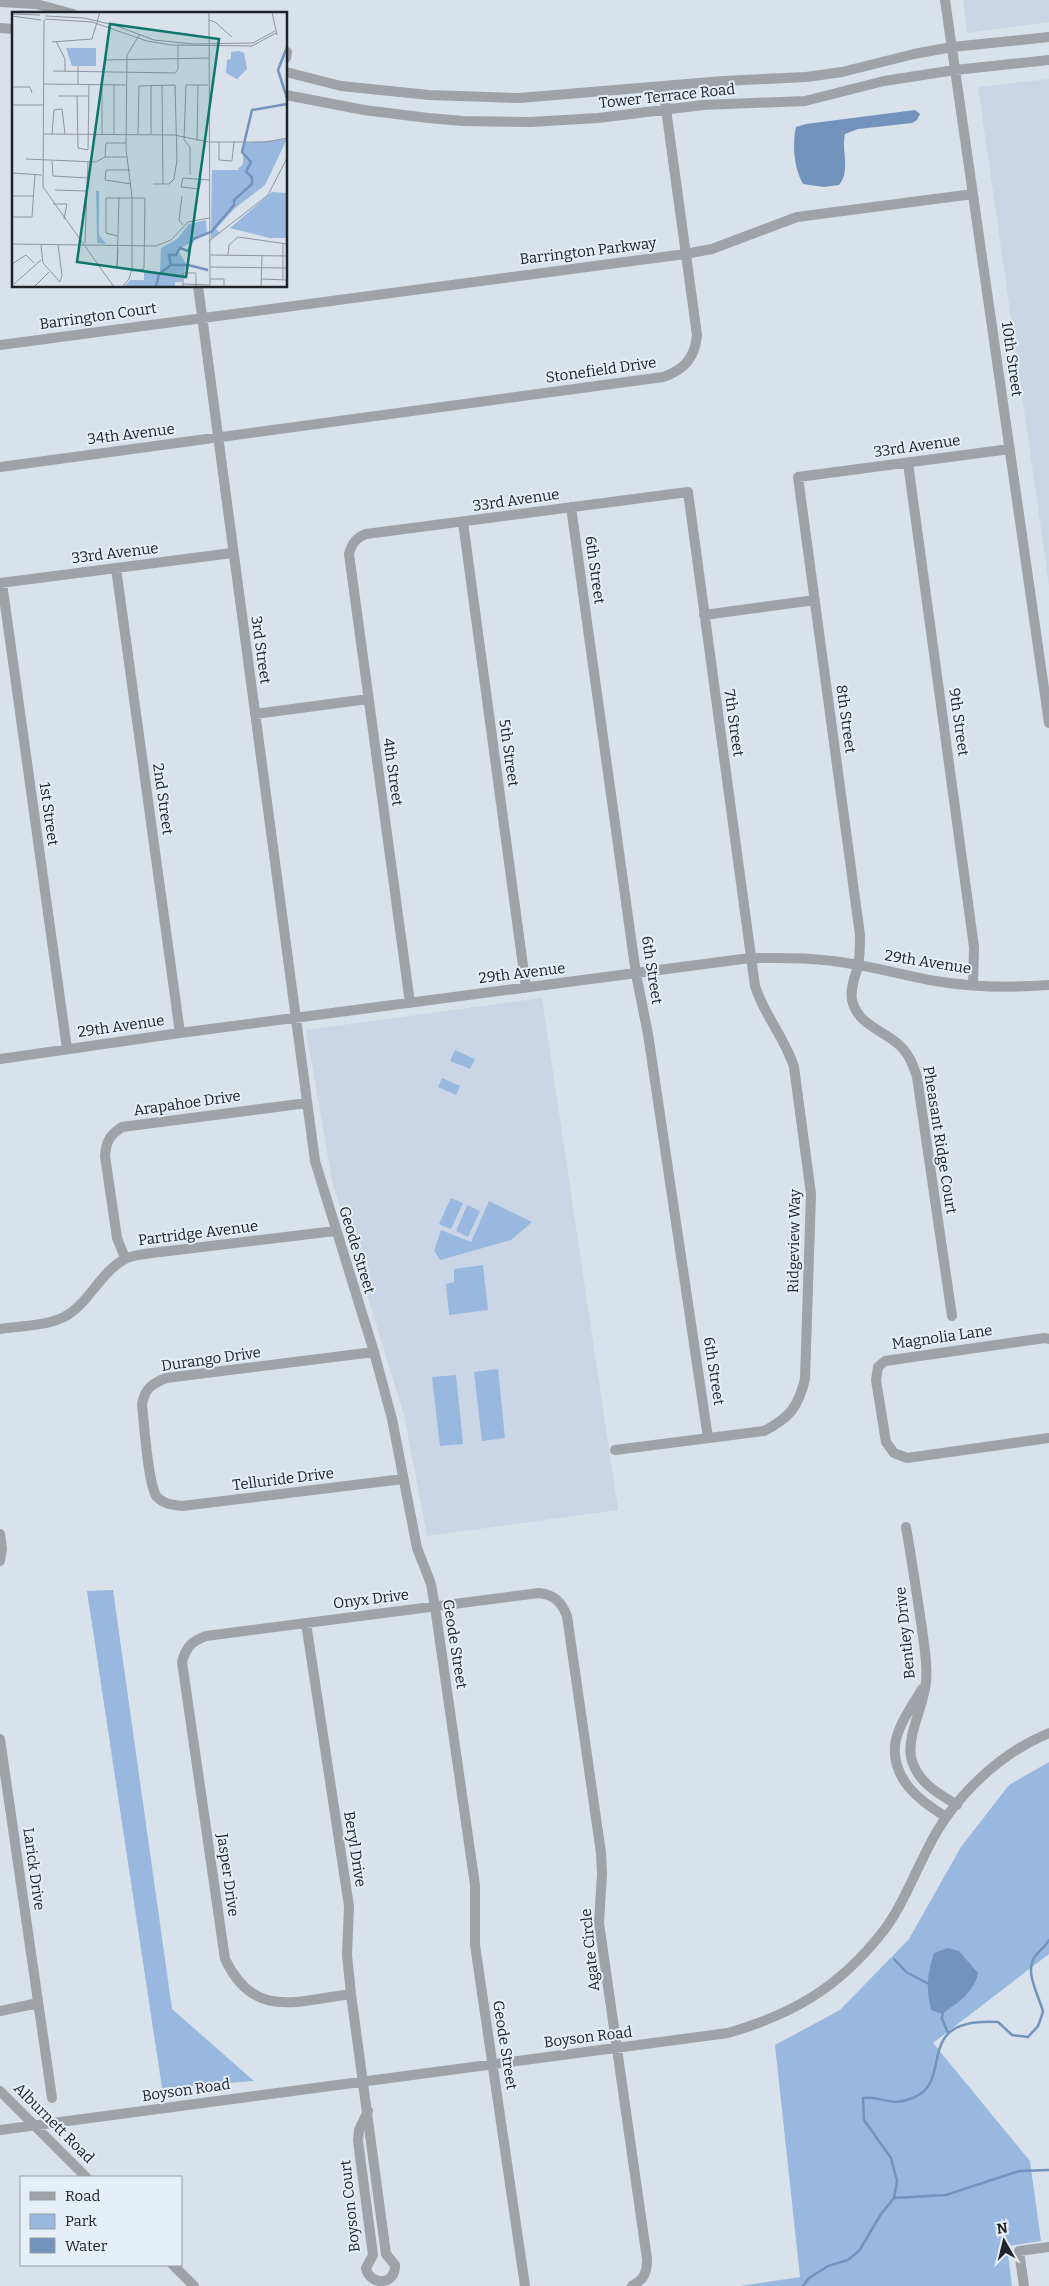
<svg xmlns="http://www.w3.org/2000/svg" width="1049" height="2286" font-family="Bitter,serif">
<rect width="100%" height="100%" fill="#d9e1eb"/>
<path fill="#cad6e6" d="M963,0H1049V22L967,33Z
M1049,79V585L978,87Z
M542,998L618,1510L427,1536L404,1415L332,1181L306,1030Z"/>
<path fill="#98b8e0" d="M455,1050L475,1059L470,1069L450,1061Z
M442,1078L460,1086L456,1095L438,1087Z
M451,1198L463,1203L451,1229L439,1224Z
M489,1201L532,1222L511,1240L440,1260L434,1251L441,1230L471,1242Z
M467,1205L480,1211L468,1237L456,1231Z
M483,1265L488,1310L449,1315L446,1284L454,1282V1269Z
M498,1369L505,1438L482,1441L474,1372Z
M456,1375L463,1444L440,1446L432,1377Z
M113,1590L172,2009L254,2081L162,2088L87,1591Z
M1049,1762V1954L933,2043L1030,2161L1041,2241L1007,2246L1012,2286H740L800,2277L775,2045L840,2010L909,1939L961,1847L1009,1785Z"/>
<path fill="#7293bc" d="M915,110L920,114L917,120L912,123L858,129L845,134C841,151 851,170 839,185L824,187L803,184C794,168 792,145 796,127L806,124Z
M948,1948L959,1951L978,1973C974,1993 957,2003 942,2014L931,2010C926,1987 927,1975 934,1953Z"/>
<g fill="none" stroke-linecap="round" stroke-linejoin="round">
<path stroke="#7293bc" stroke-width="2.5" d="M894,1959L906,1972L929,1984
M943,2011L942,2019L948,2033
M894,2198L946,2195L1019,2171L1049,2170
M803,2286L809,2278L828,2266L848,2260L859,2251L881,2214L894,2198L897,2181L891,2158L864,2120L863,2098C885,2096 889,2108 915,2097C955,2079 911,2017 998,2022L1012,2035L1028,2037L1038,2026L1043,2012C1039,1995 1023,1971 1036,1955C1041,1949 1045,1947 1049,1940"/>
<path stroke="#9fa2a6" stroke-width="10" d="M945,0L1049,723
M0,2L36,4L73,14
M0,28L14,29
M286,58L287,52
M286,72L341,86L429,95L519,98L723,81L806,77L842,72L914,54L952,47L1049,37
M286,95L364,110L428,118L463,121L530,122L598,118L703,105L805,101L884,81L955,70L1049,60
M198,286L315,1161L374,1352L392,1419L417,1548L431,1584L435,1607L475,1885V1945L525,2286
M0,345L685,254L712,249L797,217L973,194
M908,463L974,947L973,985
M0,467L663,377C684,370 695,358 697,335L663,87
M571,507L636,974L648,1034L708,1438
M463,522L526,988
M116,568L180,1033
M0,583L232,553
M2,583L67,1049
M704,615L815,600
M255,714L368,699
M410,1003L349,554C352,543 356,538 366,534L688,492L755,986C764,1015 785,1038 794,1067L811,1194L805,1379C798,1408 789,1418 764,1431L615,1450
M0,1059L180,1033L750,958C774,958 799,957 823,960C861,963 897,974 935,981C972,987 1011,988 1049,985
M125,1258L117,1238L105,1156C106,1141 110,1135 122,1127L307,1103
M952,1316L917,1077C913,1065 909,1053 898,1044C881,1029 858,1025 852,1000C850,988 855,977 858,966C860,957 860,945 860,935L798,477L1010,449
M0,1329C21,1326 45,1326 64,1317C89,1304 100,1272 125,1259C130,1256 138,1255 144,1254L335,1231
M1049,1339L1045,1338L885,1361L878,1367L876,1380L886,1442L894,1453L907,1458L1049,1438
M374,1352L166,1378C151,1384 145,1389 142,1404C144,1422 148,1486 157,1497C164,1504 172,1505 182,1506L403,1479
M906,1527C912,1561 917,1595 922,1629C924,1646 928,1665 926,1682C924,1705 907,1735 911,1757C916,1781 937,1793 957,1805
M0,1534L2,1549L0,1561
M306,1623L349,1906L347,1955L351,1994L386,2254L395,2265C396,2286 369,2286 366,2268L373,2255L358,2141L359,2130L368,2111
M922,1689C913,1705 897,1726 895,1745C892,1780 920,1801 946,1817
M0,1739L52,2098
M351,1994C296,2001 254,2020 225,1959L182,1662C186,1647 192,1641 206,1636L539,1593C554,1595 561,1601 567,1616L601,1853L602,1874L599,1923L647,2259C647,2272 645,2279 632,2286
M0,2011L38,2003
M0,2091L86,2177
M0,2130L728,2033C793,2014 838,1988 881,1934C901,1909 913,1877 928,1848C952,1799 998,1754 1049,1733
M173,2265L194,2286
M1024,2286L1019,2251L1049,2247"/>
</g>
<g text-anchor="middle" stroke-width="4" stroke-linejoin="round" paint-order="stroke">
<g font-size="15" fill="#202327" stroke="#e6eef8">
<text transform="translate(667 96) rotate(-6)" y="5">Tower Terrace Road</text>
<text transform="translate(588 251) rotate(-7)" y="5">Barrington Parkway</text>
<text transform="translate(98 316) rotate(-8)" y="5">Barrington Court</text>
<text transform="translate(1012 359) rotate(82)" y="5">10th Street</text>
<text transform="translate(601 370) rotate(-8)" y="5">Stonefield Drive</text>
<text transform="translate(131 434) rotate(-7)" y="5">34th Avenue</text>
<text transform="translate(917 446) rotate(-8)" y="5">33rd Avenue</text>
<text transform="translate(516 500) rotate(-8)" y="5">33rd Avenue</text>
<text transform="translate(115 553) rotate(-7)" y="5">33rd Avenue</text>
<text transform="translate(595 570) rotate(82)" y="5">6th Street</text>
<text transform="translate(261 650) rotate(82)" y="5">3rd Street</text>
<text transform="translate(846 719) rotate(82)" y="5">8th Street</text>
<text transform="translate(959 722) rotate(82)" y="5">9th Street</text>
<text transform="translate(734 723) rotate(82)" y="5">7th Street</text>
<text transform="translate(509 753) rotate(82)" y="5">5th Street</text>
<text transform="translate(393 772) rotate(82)" y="5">4th Street</text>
<text transform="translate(163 799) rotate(82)" y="5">2nd Street</text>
<text transform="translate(49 814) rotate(82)" y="5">1st Street</text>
<text transform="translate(928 962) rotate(9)" y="5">29th Avenue</text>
<text transform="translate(652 970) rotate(81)" y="5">6th Street</text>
<text transform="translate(522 973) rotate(-7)" y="5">29th Avenue</text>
<text transform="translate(121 1026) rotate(-8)" y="5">29th Avenue</text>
<text transform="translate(187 1103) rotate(-8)" y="5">Arapahoe Drive</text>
<text transform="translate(940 1140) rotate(81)" y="5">Pheasant Ridge Court</text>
<text transform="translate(198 1233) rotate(-7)" y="5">Partridge Avenue</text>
<text transform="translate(794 1241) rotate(-89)" y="5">Ridgeview Way</text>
<text transform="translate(357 1250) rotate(73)" y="5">Geode Street</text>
<text transform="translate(942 1337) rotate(-8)" y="5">Magnolia Lane</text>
<text transform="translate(211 1359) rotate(-8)" y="5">Durango Drive</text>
<text transform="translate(714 1371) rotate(81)" y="5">6th Street</text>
<text transform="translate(283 1479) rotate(-7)" y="5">Telluride Drive</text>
<text transform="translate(371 1599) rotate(-7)" y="5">Onyx Drive</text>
<text transform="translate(905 1633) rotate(-96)" y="5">Bentley Drive</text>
<text transform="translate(455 1644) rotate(81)" y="5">Geode Street</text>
<text transform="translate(355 1849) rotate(81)" y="5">Beryl Drive</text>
<text transform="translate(34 1869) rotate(82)" y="5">Larick Drive</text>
<text transform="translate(228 1875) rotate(82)" y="5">Jasper Drive</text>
<text transform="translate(590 1950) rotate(-96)" y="5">Agate Circle</text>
<text transform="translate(588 2037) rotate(-7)" y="5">Boyson Road</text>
<text transform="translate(505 2045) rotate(81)" y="5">Geode Street</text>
<text transform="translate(186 2090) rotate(-8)" y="5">Boyson Road</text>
<text transform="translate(54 2123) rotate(45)" y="5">Alburnett Road</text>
<text transform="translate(350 2206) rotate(-96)" y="5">Boyson Court</text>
</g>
</g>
<g transform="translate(12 12)">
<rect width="275" height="275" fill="#d9e1eb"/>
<path d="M54,36H84V54H60ZM227,39L232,41L235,57L225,67L214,61L215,48L219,47V40ZM275,127L253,173L223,196L204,217L208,221L199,227L200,158H225L231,152V131ZM84,179H87V223L94,232L85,231ZM260,180L275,181V226H258L218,216ZM194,208L195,221L166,238L174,252L170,270H163V275H112L118,268H132V260H148L149,236L165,227L177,212Z" fill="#98b8e0"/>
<path fill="none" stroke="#7293bc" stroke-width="2.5" d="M275,35L266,58L275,86M160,253H176L196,258M144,275L147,262L159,253L157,243H164L168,236L176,239L181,227L199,220L222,193V188L240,172V165L234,160L239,150L230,140L240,98L275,92"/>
<path fill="none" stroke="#8f959d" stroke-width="1" d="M197,0L198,275M260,0L265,23M0,2L28,3M0,4L29,8M33,4L72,6L102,13L142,28L181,32L241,31L263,19M33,7L80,10L135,29L159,33L240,34L264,21M32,8L31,175L102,275M197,8L203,10L220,25M44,29L53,47V60M40,30L80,27L88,0M92,48L197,46M41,59L163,61L166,57V33M31,72L114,73M66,72V54M150,73L151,172M0,75H18L20,81M46,84H77M65,84L66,136L76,138L77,72M0,93H31M0,103V144M31,122L162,123L197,130H254L275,126M40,122L42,98L50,97L53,122M90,122V73M102,122V73M126,122L127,74L163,73L165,148L162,167L157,172H141M139,122V73M185,129L186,73M207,130V148L220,149L222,129M93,145L94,131H114M14,147L84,150L93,145H115M40,149L41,164L76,166M118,158H94L93,168L119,172M0,161L30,163M178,163V135L172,128L174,73H196M189,168L187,177L169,175L171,166L197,168M43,178L74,179M0,184H21M170,184L167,208L171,213M41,192H55L52,207M0,205H20L23,162M106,224L94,221V186H133L132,257L120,259M197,229L256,183L275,146M73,231L76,150M0,232L144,234L159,228L176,210L197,206M29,233L31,251L48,270L50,263L46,233M106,237L105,255L107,185M198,243L275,244M216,243L217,233L226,225L275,232M0,252L14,243L22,251M198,255L275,256M198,267H212V275M249,267L275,268M271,268V232M2,272L29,248M171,272L197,273M22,275L37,260M110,275L117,267L120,257V185L114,137L115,43L128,22M171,275V261H184V275M249,275L250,244"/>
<path fill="#0f766e" fill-opacity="0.15" stroke="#0f766e" stroke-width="2.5" d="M98,12L207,27L174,265L65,250Z"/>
<rect width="275" height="275" fill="none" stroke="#202327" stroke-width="2.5"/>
</g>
<rect x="20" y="2176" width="162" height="90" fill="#e6eef8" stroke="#979da4"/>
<rect x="30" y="2192" width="25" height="8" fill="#9fa2a6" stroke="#979da4"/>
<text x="65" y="2201" font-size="15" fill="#202327">Road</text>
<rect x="30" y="2214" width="25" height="15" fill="#98b8e0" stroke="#979da4"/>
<text x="65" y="2226" font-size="15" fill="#202327">Park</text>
<rect x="30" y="2238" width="25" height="15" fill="#7293bc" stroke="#979da4"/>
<text x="65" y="2251" font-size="15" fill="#202327">Water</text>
<g transform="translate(1004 2241) rotate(352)" stroke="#e6eef8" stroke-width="4" paint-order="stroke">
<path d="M0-4L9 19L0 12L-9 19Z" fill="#202327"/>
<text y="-8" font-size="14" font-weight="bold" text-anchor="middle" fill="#202327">N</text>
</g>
</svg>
